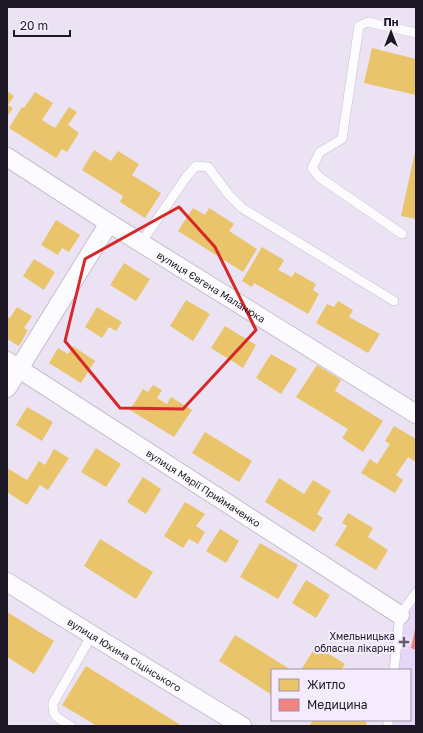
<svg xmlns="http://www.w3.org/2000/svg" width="423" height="733" font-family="'Golos Text',sans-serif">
<rect width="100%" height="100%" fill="#ebe3f4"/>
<path fill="#e6d6f7" d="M416,583V726H382L383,720H410V670H388L394,615Z"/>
<path fill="#e9c46a" d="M372,48L416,59V95L364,83Z
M7,91L14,96L8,105L13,108L7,117Z
M35,92L53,103L42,120L55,128L69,107L77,112L68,125L79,133L67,152L62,149L56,158L9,128L22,107L24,108Z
M94,150L111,161L118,151L139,164L132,175L161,193L145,218L120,202L123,196L82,170Z
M415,152H416V219L401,216Z
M193,208L205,215L209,208L234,224L229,231L257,249L243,272L178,231Z
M56,220L80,235L69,252L62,248L58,255L41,245Z
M262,247L284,260L278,270L292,277L295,272L316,284L313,290L319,294L308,314L254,283L252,287L242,281Z
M34,259L55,272L44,290L23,276Z
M124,263L150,279L136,301L110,285Z
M186,300L210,314L193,341L170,326Z
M338,301L353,310L349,317L380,334L368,353L316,323L327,304L334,307Z
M17,307L32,316L24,328L28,330L19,346L7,339V317L10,318Z
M97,307L122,322L116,331L109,327L102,338L85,327Z
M225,326L256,345L243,368L211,348Z
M73,346L95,361L81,383L49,363L58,348L68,354Z
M271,354L297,369L281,394L256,378Z
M317,365L341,380L335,391L383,421L363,452L342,438L348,429L296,397Z
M153,385L162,390L157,398L167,404L171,397L192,410L174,437L130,410L143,389L148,392Z
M27,407L53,422L42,441L16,425Z
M394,426L416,439V462L408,457L396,475L403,480L395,493L361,473L370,459L377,464L390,444L385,441Z
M205,432L252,461L239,482L192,453Z
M96,448L121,464L106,487L81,472Z
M54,449L69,458L48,490L40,485L27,505L7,492V468L27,480L39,461L45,465Z
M143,477L161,489L146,514L127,502Z
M279,478L304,494L313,480L331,491L317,514L323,518L314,532L265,502Z
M185,502L205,514L196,526L205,532L198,544L189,539L183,548L164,536Z
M348,513L373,528L368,537L388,550L376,570L335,545L347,526L342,523Z
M220,529L239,541L226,563L206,551Z
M100,539L153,572L136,599L84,566Z
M260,543L298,565L278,599L240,577Z
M306,580L330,595L316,618L292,603Z
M7,612L54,641L34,674L7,657Z
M235,635L288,668L287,670H272V695L219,661Z
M316,646L345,664L341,670H301Z
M86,666L179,724L178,726H97L62,705Z
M313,720H363L367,723L365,726H309Z"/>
<path fill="#f28482" d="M415,629H416V650L411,648Z"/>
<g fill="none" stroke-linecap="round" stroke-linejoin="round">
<defs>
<path id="service" d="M402,234L319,177L312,168L320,152L342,139L359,26L368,22L416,33
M141,243L187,176L196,166L208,167L229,195L242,208L394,301
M394,670L400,615L416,593
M71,726C60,719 52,718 53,703L92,635
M388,726V720"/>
<g id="minor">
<path id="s1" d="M7,157L109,223L416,414"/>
<path id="s2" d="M7,361L400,615"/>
<path d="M7,388L109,223"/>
<path id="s3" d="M7,582L92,635L242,726"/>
</g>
</defs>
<use href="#service" stroke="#c6bfce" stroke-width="10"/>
<use href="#minor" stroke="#c6bfce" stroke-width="20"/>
<use href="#service" stroke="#fcfbfd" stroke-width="9"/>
<use href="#minor" stroke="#fcfbfd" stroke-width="18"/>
</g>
<path fill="none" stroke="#d62828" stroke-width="3" stroke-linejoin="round" d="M179,207L215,247L256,330L183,409L120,408L65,341L85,259Z"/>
<path fill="#655e6d" stroke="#f4ecfc" stroke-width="1.5" d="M402 636h4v4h4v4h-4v4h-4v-4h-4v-4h4z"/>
<g text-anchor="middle" stroke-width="4" stroke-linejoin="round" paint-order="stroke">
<g font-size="10" fill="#1d1624" stroke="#f4ecfc">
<text dy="4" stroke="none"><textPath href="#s1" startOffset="242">вулиця Євгена Маланюка</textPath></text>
<text dy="4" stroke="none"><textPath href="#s2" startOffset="234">вулиця Марії Приймаченко</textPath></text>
<text dy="4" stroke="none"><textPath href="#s3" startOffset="138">вулиця Юхима Сіцінського</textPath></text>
</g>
<g font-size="10" fill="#1d1624" stroke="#f4ecfc" text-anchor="end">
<text x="395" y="640">Хмельницька<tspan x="395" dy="12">обласна лікарня</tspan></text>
</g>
</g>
<rect width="423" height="733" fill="none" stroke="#1d1624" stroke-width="16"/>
<rect x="271" y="669" width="140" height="52" fill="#f4ecfc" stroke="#9e96a6"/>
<rect x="279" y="679" width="20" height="12" fill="#e9c46a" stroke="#9e96a6"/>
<text x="307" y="689" font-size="12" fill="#1d1624">Житло</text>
<rect x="279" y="699" width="20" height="12" fill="#f28482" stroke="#9e96a6"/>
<text x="307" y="709" font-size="12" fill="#1d1624">Медицина</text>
<g transform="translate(391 32)" stroke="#f4ecfc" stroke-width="3" paint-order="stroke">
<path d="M0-3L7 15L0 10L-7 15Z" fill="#1d1624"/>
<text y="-6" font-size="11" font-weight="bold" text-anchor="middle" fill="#1d1624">Пн</text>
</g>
<path d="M14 30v6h56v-6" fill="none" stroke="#1d1624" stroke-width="2"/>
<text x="20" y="30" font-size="12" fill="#1d1624" stroke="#f4ecfc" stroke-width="3" paint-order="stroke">20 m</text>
</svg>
